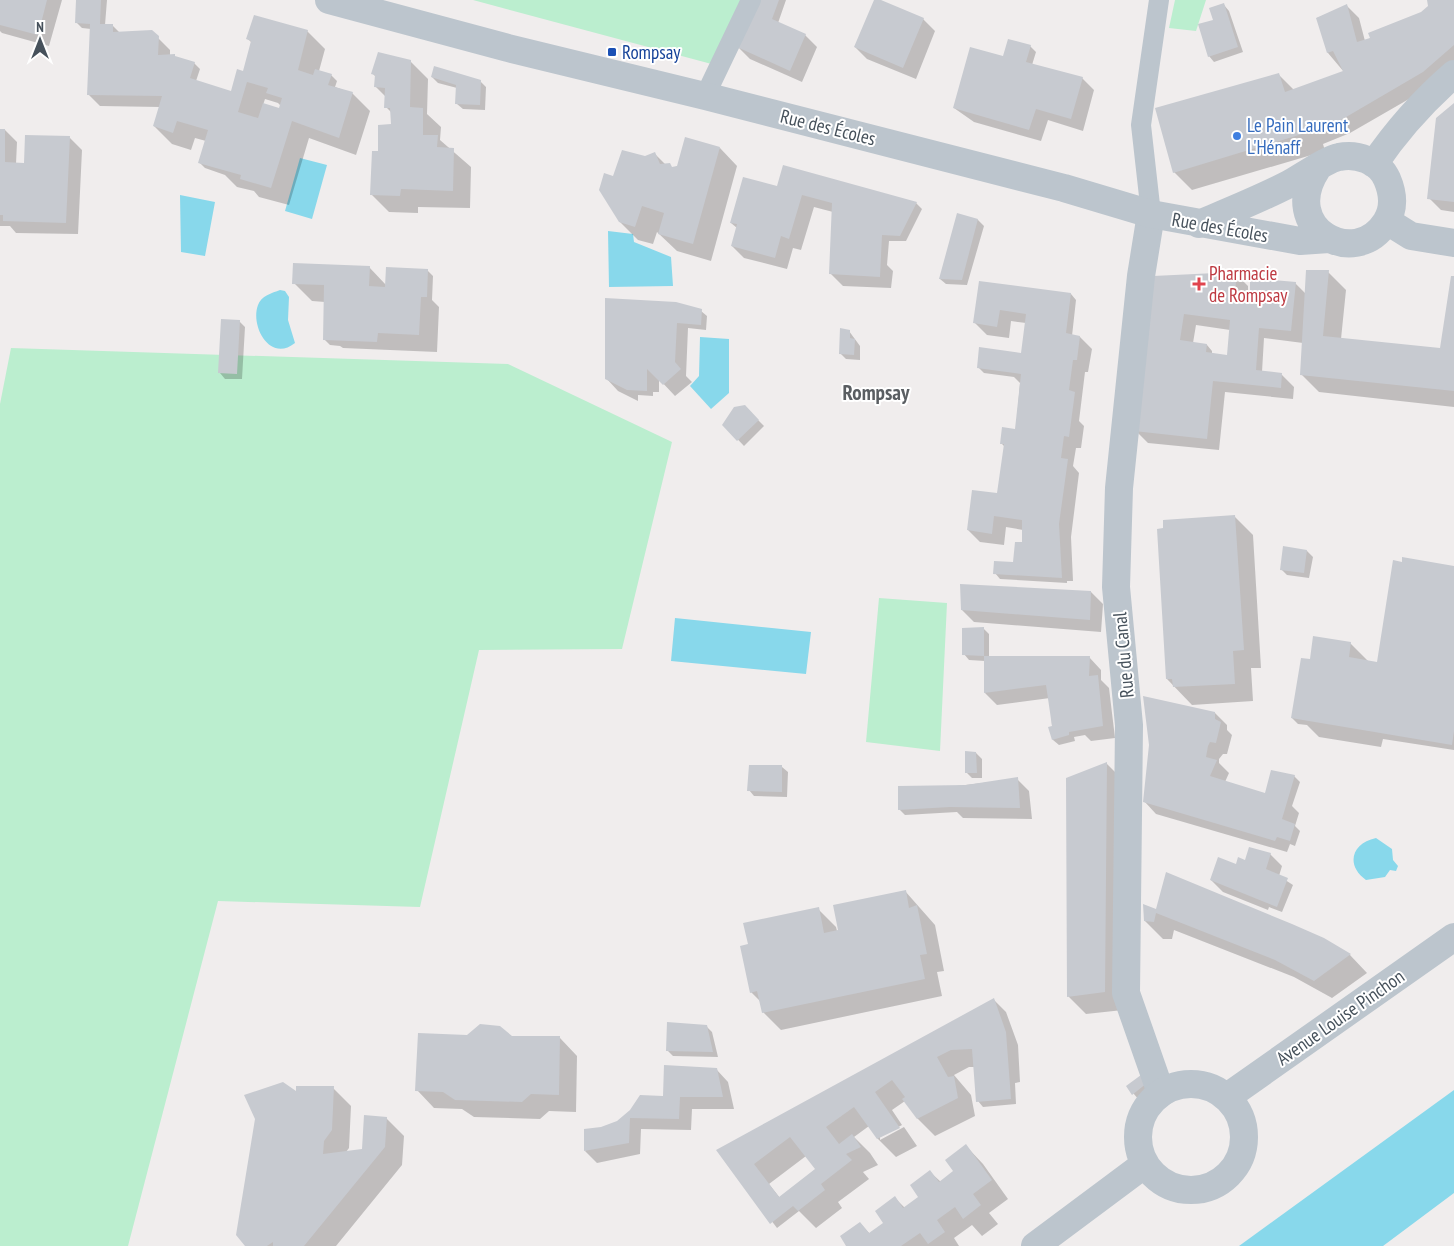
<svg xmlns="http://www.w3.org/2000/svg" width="1454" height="1246" font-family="'PT Sans Narrow',sans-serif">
<rect width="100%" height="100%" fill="#f0eded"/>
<path fill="#bbeecf" d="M473,0H751L719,66Z
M1175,0H1206L1196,31L1169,28Z
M11,348L508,364L672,442L622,649L479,650L420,907L218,901L128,1246H0V404Z
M879,598L947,603L940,751L866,742Z"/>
<path fill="#88d8eb" d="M300,158L327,165L312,219L285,211Z
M180,195L215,202L205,256L181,252Z
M608,231L633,234L634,242L671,257L673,286L609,287Z
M280,290L285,291L289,297L288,320L295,343C270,363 250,326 258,305C261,296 272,293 280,290Z
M700,337L729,339V393L711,409L690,386L699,376Z
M675,618L811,632L806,674L671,661Z
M1376,838L1392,849L1393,860L1398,866L1396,871L1390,870L1385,877L1366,880C1345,865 1352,843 1376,838Z
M1454,1090V1193L1383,1246H1239Z"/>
<path fill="#0003" fill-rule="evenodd" d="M0,0H62L49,46L2,33L0,31Z
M78,0H107L105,25H112L120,33L152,32L170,50V56L194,63L200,69L196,81L232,93L244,72L252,43L248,39L307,31L325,49L319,71L331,75L337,81L335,87L352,93L370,111L356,155L309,138L289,205L259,197L254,191L237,187L225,175L205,168L199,162L206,141L195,138L191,150L172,144L154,126L160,107L100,106L88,94L91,29L82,28L77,23ZM265,99L278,103L281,106L280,110L263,105Z
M759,0H786L778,23L805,35L817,47L802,82L750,59L738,47Z
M875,0L923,19L935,31L916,79L867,59L855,47Z
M1428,0H1454V68L1435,84L1350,133L1323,144L1325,151L1192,190L1174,172L1278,74L1294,90L1344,72L1328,53L1317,18L1347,6L1359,18L1365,41L1422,13L1429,6Z
M1224,5L1229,11L1243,52L1214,62L1209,56L1214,21Z
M1030,46L1036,52L1032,65L1082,78L1094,90L1083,131L1048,120L1041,141L974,122L954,108L1004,57Z
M410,61L428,79L427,114L441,127L440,140L471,167L470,208L418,207V213L389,212L371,194L379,152L392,125V113L386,107V97L375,86L376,77L373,74Z
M432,77L480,81L486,87L485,110L463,109L457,104V88L438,83Z
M1454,105V212L1441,210L1429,198Z
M0,130H5L17,142L16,164H26L70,138L82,150L78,234L16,233L10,226H0Z
M720,148L737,166L711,261L677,251L657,232L653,244L638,240L620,222L614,178L654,153L666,165L673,168Z
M778,188L900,198L916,203L922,209L906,241H889L887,265L893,271L891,288L843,286L831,274L833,212L814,207L801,250L793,248L787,269L744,258L732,246L737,228L731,223Z
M958,215L978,220L984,226L967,285L946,284L940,279Z
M369,267L386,285L427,270L433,276L432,300L439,307L437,352L343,348L340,346L330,345L324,339L325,302L312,301L294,283Z
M1328,272L1346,290L1341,339L1441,350L1454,277V407L1319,392L1301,374L1303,343L1264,338L1262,372L1282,375L1294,387L1293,399L1225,392L1219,450L1148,443L1136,431L1154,277L1236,274L1248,286V294L1295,283L1306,294ZM1196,325L1230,330L1229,356L1212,354V351L1207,345L1193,343Z
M980,282L1071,294L1076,300L1072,336L1080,337L1092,349L1088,372H1085L1079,421L1084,426L1081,448H1076L1073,466L1079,473L1071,537L1073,581H1067V583L1000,579L995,573L1014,563L1023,543V530L1006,527L1004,545L980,542L968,530L998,494L1005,447L1001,443L1016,430L1020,383L1014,377L984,373L978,367L1022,354L1026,323L1011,321L1009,338L987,335L975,323Z
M607,299L701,311L707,316L706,330L688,328L686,376L692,382L675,396L659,379V392H653V396L638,395V401L618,391L606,378Z
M239,321L245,327L242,379H225L220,373Z
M849,331L860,346V360L846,359L840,353Z
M744,406L764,426L744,446L724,425Z
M1235,517L1253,535L1261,668H1251L1253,701L1192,705L1167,679Z
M1284,547L1307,551L1313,557L1309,578L1287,575L1281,569Z
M1454,567V750L1383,739L1381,747L1319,737L1307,725L1298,724L1292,718L1311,660L1350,643L1369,662L1381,664Z
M1091,592L1103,604L1101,632L974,622L962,610Z
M983,628L989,634V657H1089L1101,670V680L1109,688L1115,738L1091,741L1085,735L1074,737L1075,741L1059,745L1053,740L1050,698L997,705L985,693V661L969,660L964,654Z
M1215,713L1227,725V730L1232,735L1227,754H1223L1219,759V763L1229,773L1225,782L1266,794L1294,776L1300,782L1292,806L1299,813L1295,826L1300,831L1295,846L1290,844L1287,852L1156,814L1144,801Z
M976,753L982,759V778H972L967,773Z
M1106,763L1124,781L1123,1010L1086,1014L1068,996Z
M782,767L788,772L787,797L754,796L749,790Z
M1017,779L1029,791L1032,819L963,818L957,812L905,815L899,809L948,787Z
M1270,854L1282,866L1279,876L1293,885L1282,912L1269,907L1268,910L1223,892L1211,880L1237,866Z
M905,891L935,925L944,971L937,972L942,996L781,1030L763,1012L761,1002L751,992L749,945L818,909L836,927L837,931Z
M1157,910L1323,940L1350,955L1367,973L1332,998L1294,977L1174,930L1172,939H1163L1145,921Z
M994,1000L1006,1012L1018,1045L1020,1082L1015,1083L1016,1104L983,1107L978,1101L975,1067H969L954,1075L971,1095L975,1116L935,1136L918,1119L905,1101L892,1110L902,1125L880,1137V1140L904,1127L917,1146L896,1157L878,1139L869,1126L854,1137L870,1153L878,1165L863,1172L869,1179L838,1202L842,1208L816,1228L799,1211L777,1228L718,1150ZM806,1156L816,1169L780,1198L769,1184Z
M706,1026L712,1032L718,1057L673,1056L668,1051Z
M512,1037L560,1038L577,1056L576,1112L549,1111L540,1119L474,1117L462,1109L434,1108L417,1090Z
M716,1069L728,1082L734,1109H692L691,1130L641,1129L640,1154L597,1163L585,1151L601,1129L618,1122L631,1110L664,1097Z
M1141,1077L1152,1090L1139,1100L1128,1087Z
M333,1088L351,1106L349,1148L346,1152L364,1150L386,1118L404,1136L402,1165L336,1246H246Z
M966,1146L983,1164L1008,1199L989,1213L998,1224L982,1236L972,1225L954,1238L959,1246H848L860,1223L870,1234L885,1223L895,1198L905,1208L920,1198L930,1172L941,1182L955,1171Z"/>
<path fill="#c7cad0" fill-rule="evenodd" d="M0,0H47L38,35L0,25Z
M76,0H101L100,24H113V32L152,30L159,36L158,55L175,54V56L195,62L190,78L231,91L237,69L243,71L251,41L246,39L254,15L308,30L298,70L313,75L315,69L332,74L328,85L353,92L339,138L292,121L271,188L240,179L241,175L198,163L208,130L177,121L173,133L153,126L162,96L87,95L90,24L75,23ZM247,82L268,88L266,93L282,98L279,108L263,103L258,118L238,112Z
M757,0H779L772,19L806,34L790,71L737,47Z
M874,0H881L924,18L903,68L854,47Z
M1427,0H1454V45L1423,72L1341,120L1322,128L1173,173L1155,108L1279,73L1285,92L1343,71L1333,51L1327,53L1316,18L1347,4L1357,42L1370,38L1368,33L1421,12L1428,6Z
M1224,3L1238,47L1208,57L1198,24L1213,20L1209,8Z
M1008,39L1031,45L1026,62L1083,77L1071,119L1036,109L1029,130L953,108L970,47L1003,56Z
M378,52L411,60L410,107L423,108V135H438L437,147L454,148L453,191L401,189L400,196L370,195L372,151H378V125L391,124L390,108H384L385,88L374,87L375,75L371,74Z
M434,66L481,80L480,105L455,104L456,85L431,77Z
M1454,103V202L1427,199L1436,118Z
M0,129H5V162L24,163L25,135L70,136L66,223L3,221V215H0Z
M685,137L720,147L693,244L658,234L664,213L642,206L635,227L619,222L599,190L604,173L613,176L622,150L645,156L655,152L660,164L670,163L672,167L677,166Z
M783,165L917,202L900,236L882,235L880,277L829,274L832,203L802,195L789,239L781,236L775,258L731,246L737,224L730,223L743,177L777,186Z
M957,213L978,219L962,280L939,279Z
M293,263L370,266L369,286L385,287L386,267L428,269L427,297H421L419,335L378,333L377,342L323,340L324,285L292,284Z
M1306,270H1329L1323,336L1440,348L1451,276H1454V391L1300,375Z
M1237,272L1235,292L1250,293V278L1296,282L1291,331L1259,328L1256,370L1282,373L1281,388L1213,381L1207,439L1134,431L1153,276ZM1184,314L1230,320L1227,355L1206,352L1207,344L1180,340Z
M979,281L1071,293L1066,333L1080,336L1077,360H1073L1069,390L1075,392L1069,437L1064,436L1061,458L1068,459L1059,524L1062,578L993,574L994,561L1013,562L1015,542H1022V520L994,516L992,534L967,530L972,490L997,493L1004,444H1000L1002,427L1015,429L1021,374L977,368L979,347L1021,353L1026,314L1000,310L997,327L973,323Z
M605,298L676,302L702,309L701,325L677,323L675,362L681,369L663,385L647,369V391L627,390L605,379Z
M221,319L240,320L237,374L218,373Z
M840,328L850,330V338L855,339L854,355L839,354Z
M745,405L759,420L737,441L722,425L734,407Z
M1235,515L1244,650L1233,651L1235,684L1173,687L1172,679H1166L1157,529L1163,528V520Z
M1283,546L1307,550L1304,573L1280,570Z
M1402,557L1454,566V731L1452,745L1291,718L1301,658L1310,659L1313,636L1351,642L1349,657L1377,662L1393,560L1402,562Z
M960,584L1091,591L1090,620L961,610Z
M984,627V656H1090L1089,676L1098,675L1103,726L1069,732V735L1052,740L1048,727L1052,726L1046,685L984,693V656L962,655V628Z
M1143,696L1215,712V719L1221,722L1216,743L1210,742L1208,746L1206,757L1217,760L1210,776L1265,793L1271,770L1295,775L1282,819L1295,824L1290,841L1277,837L1275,841L1143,802L1149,745Z
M965,751L976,752L977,773H965Z
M1107,762L1105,992L1067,997L1066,778Z
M749,765H782V792L747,791Z
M1018,777L1020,808L950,807L898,810V786L966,785Z
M1249,847L1271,853L1266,869L1288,878L1277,907L1210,880L1218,857L1236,864L1238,857L1245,860Z
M1166,872L1292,924L1324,938L1351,954L1314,981L1275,960L1156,913L1154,922L1144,921L1143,904L1156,909Z
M906,890L909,908L917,905L927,954L920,955L925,979L762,1013L757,991L750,993L740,946L748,944L743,923L819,907L824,933L838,930L833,905Z
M994,998L1006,1032L1011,1099L976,1102L972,1049L951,1050L937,1057L948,1077L954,1076L958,1098L917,1119L902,1099L905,1097L892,1080L875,1092L900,1128L877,1139L854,1107L826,1127L839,1144L852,1134L861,1147L846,1154L852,1160L821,1184L825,1190L798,1211L793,1206L770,1224L716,1150ZM790,1137L815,1169L779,1197L754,1164Z
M667,1022L707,1025L713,1052L666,1051Z
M480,1024L500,1026L512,1036H560L559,1095L531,1094L522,1102L455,1100L443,1092L415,1091L418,1033L467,1035Z
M664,1065L717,1068L723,1097H680L679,1119L630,1118L629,1143L584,1151V1129L601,1127L617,1121L630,1110L640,1095L663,1096Z
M1141,1075L1147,1083L1132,1095L1126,1086Z
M283,1082L296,1091V1086H334L332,1130L324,1141L323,1154L362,1149L364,1115L387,1117L385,1147L304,1246H273V1242L267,1246H245L236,1235L255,1119L244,1095Z
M966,1144L992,1180L973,1194L981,1205L963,1219L955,1207L937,1220L945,1232L928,1244L920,1233L901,1246H846L840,1236L860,1222L869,1233L883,1223L875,1211L895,1196L903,1208L918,1197L910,1185L930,1170L939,1182L953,1171L945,1160Z"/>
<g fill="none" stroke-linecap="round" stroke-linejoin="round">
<path stroke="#bcc5cd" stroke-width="20" d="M705,96L751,0
M1151,214L1141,125L1159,0"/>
<path stroke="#bcc5cd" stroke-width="28" d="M1151,214L1141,276L1119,488L1116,587L1129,725L1126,993L1161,1093"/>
<path stroke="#bcc5cd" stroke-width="28" d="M329,0L508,48L705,96L1064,188L1151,214L1300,241L1329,239
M1374,164C1397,130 1423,101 1454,74
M1387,221L1411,236L1454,243
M1199,224C1230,211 1260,199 1289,184C1302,177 1327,159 1339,157C1357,153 1379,161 1387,179C1393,193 1395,208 1386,222C1355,271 1278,228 1317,169
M1138 1137a53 53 0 1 1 106 0a53 53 0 1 1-106 0Z
M1227,1097L1454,937
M1035,1246L1145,1164"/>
</g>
<rect fill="#1a4fb4" stroke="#fff" stroke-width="2" x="607" y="47" width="10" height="10" rx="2.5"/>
<circle fill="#3f7fe0" stroke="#fff" stroke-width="2" cx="1237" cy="136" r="5"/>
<path fill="#e0444e" stroke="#fff" stroke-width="2" d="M1196.5 276.5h5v5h5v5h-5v5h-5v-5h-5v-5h5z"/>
<g text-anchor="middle" stroke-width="4" stroke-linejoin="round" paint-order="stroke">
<g font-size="19" fill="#164399" stroke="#fff" text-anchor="start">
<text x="622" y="59">Rompsay</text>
</g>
<g font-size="19" fill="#366cbe" stroke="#fff" text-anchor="start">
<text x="1247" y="132">Le Pain Laurent<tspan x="1247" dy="22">L'Hénaff</tspan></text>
</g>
<g font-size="19" fill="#46515b" stroke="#fff">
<text transform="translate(828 127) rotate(14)" y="7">Rue des Écoles</text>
<text transform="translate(1220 227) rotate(10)" y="7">Rue des Écoles</text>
<text transform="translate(1123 655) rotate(-95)" y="7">Rue du Canal</text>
<text transform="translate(1340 1017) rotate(-35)" y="7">Avenue Louise Pinchon</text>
</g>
<g font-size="19" fill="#be3a42" stroke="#fff" text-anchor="start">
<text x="1209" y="280">Pharmacie<tspan x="1209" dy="22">de Rompsay</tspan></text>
</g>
<g font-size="21" font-weight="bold" fill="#5a5e62" stroke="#fff">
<text x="876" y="400">Rompsay</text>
</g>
</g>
<g transform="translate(40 40)" stroke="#ffffff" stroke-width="4" paint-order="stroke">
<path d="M0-4L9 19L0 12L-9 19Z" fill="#46515b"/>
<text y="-8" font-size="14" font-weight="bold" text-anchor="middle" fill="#46515b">N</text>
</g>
</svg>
